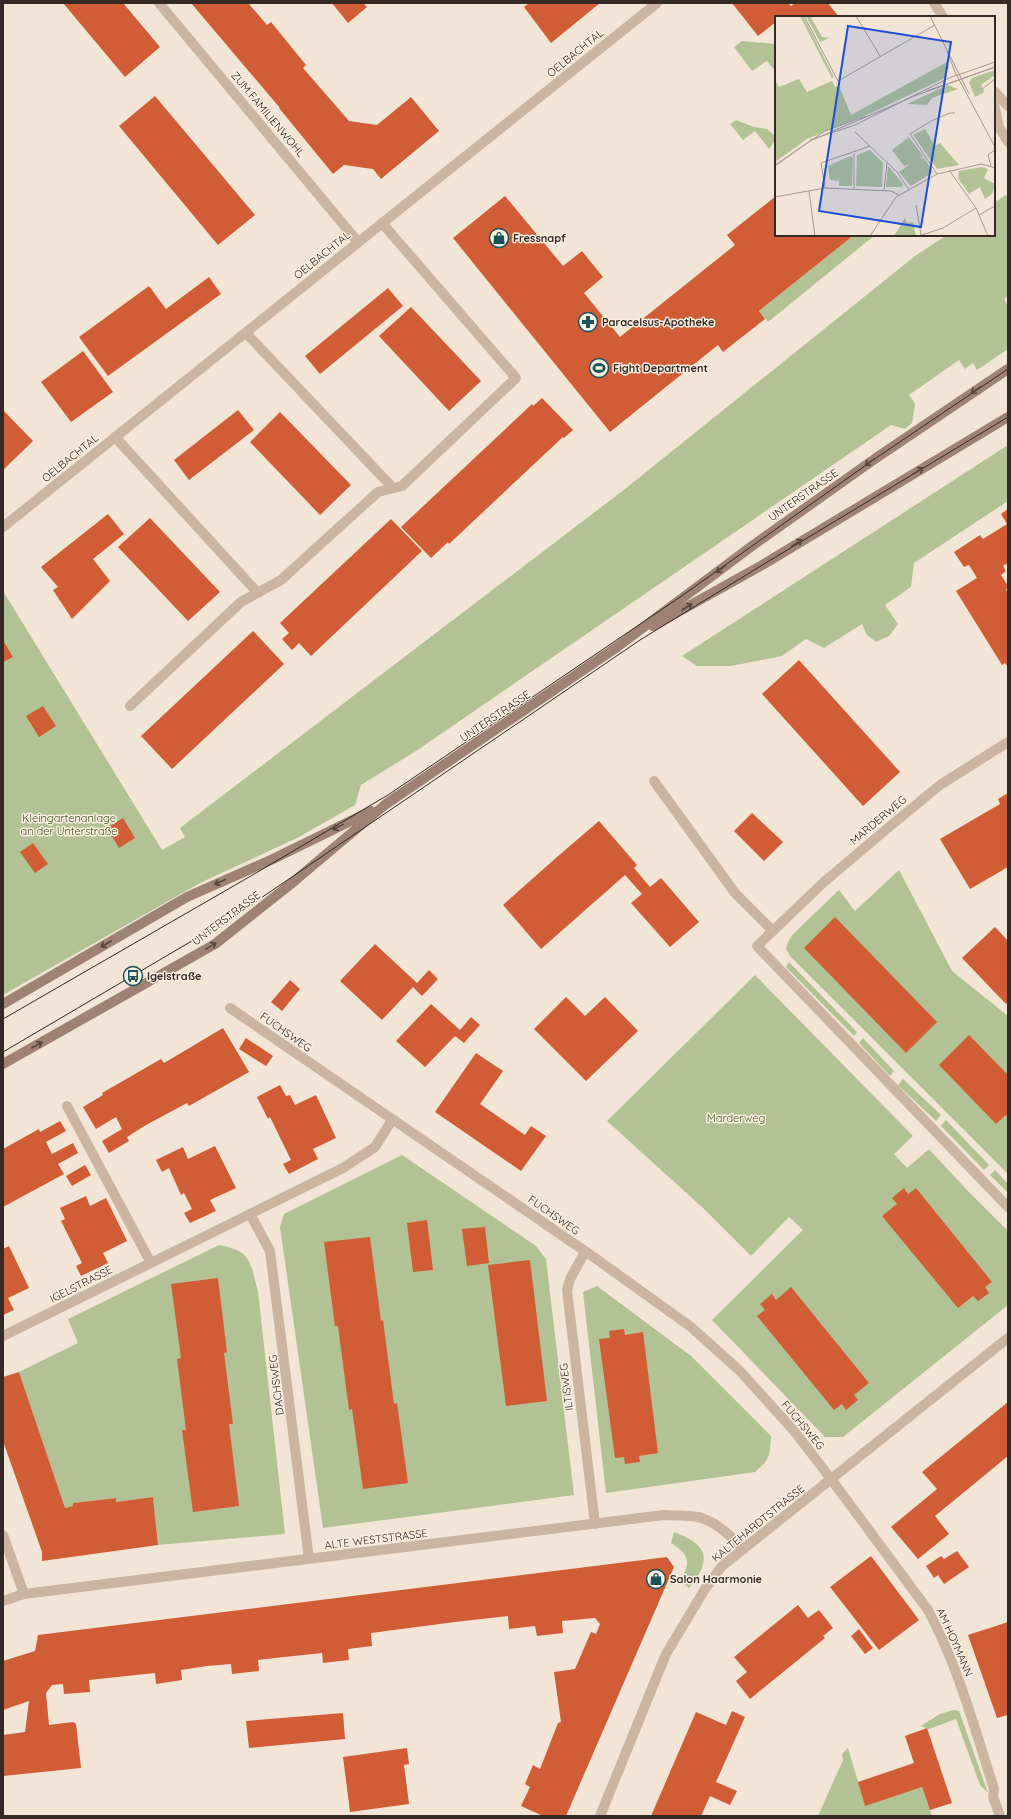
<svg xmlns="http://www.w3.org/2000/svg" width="1011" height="1819" font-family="Quicksand,sans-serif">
<rect width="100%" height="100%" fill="#f2e5d5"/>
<path fill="#b2c294" d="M742,41L775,44L776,58L774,70L767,61L752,71L734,47Z
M736,120L754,127L767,129L775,136L774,142L769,149L755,131L743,140L730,124Z
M1006,195L1008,198V296L1004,299L1008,306V349L977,370L973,363L965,369L959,360L909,395L915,404L912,423L905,429L891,425L416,751L361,785L355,805L299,837L200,883L3,995V591L162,850L185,837L180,828L625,489L915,256L947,235H994V203Z
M854,235H875L768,322L759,311Z
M1008,445V501L914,563L911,587L885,605L898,624L889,636L876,642L867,635L862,624L824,648L806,639L782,656L731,666H697L682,656Z
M899,870L952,971L1008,1016V1174L791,957L786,949L788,942L793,934L839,890L855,911Z
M789,962L857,1032L854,1036L786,967Z
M755,975L913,1136L894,1154L907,1168L929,1149L966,1189L1008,1231V1305L843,1437H825L712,1320L803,1230L789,1217L751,1256L703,1208L607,1121Z
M863,1038L894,1071L890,1076L859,1043Z
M903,1079L941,1115L936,1121L898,1085Z
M946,1120L989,1165L984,1170L941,1126Z
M402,1155L536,1246L546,1259L574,1495L323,1528L280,1227L284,1214Z
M995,1170L1008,1184V1193L990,1175Z
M219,1245C252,1251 250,1262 258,1292L285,1534L158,1545L153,1497L116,1502L115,1498L73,1503V1506L65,1508L19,1372L78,1343L68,1319Z
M597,1286L691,1356L771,1436C770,1455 770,1460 755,1472L606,1493L583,1292Z
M674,1532C709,1545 712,1560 689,1588L680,1581C691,1562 690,1555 671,1543Z
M953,1710L959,1711L988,1793L980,1785L956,1719L929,1729L921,1726L940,1714Z
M848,1748L865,1805L922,1787L932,1816H818L843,1760L842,1754Z"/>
<path fill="#d05d35" d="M63,3H123L160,47L125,77Z
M191,3H250L249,4L267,25L271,22L306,65L303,68L349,121L377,125L411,97L439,131L381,179L373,169L344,165L333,174L279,108H280Z
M332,3H363L367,7L348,23Z
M529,3H600L551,43L524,7Z
M732,3H788L791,6L795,3H828L839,17H776V22L758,36Z
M155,96L255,215L218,245L119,126Z
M505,196L563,266L582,251L603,277L584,293L620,337L735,245L727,235L776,196V235H854L759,311L765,319L723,352L718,345L610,432L453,238Z
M209,277L221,294L108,376L79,337L149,286L166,309Z
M388,288L403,306L320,374L305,356Z
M411,307L481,381L449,411L379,336Z
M83,351L113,392L71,422L41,382Z
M542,398L573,430L564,438L563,437L449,544L448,542L431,558L401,527L532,404L533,406Z
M3,410L33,441L3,470Z
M238,410L254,430L189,480L174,460Z
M280,412L351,485L320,515L250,442Z
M1008,509V563L1003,566L1006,571L1001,575L1008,586L1006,590L1008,592V667L1005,663L1002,665L956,591L977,578L969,565L964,567L954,552L980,535L983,539L1007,524L1001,514Z
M108,514L124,534L93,559L110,581L72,619L53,590L58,587L41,567Z
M150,518L220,592L188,621L118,547Z
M391,519L422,551L311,656L299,643L292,650L282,639L289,633L280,623Z
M253,631L284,664L172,769L141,736Z
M3,640L13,657L3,662Z
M799,660L900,772L863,806L762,694Z
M43,706L56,726L39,737L26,716Z
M1008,793V867L970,889L940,839L1000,804L998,799Z
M752,813L783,842L764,861L734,831Z
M123,818L135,838L119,848L107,828Z
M599,821L637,865L634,868L650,887L661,878L699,922L670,947L631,903L642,894L625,875L541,949L503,905L557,857Z
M33,843L48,864L35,873L20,852Z
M835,917L937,1022L906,1053L804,948Z
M995,927L1008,941V1002L1006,1004L962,958Z
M375,944L417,983L429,970L438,979L422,996L413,987L382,1020L340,981Z
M290,980L300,989L282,1011L271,1002Z
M566,997L585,1016L605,997L638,1031L586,1081L534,1029Z
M431,1004L460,1030L471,1017L480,1025L464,1043L455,1036L425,1067L396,1041Z
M223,1028L249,1072L189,1106L187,1103L146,1125L127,1137L129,1141L109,1153L102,1141L122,1129L116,1117L96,1129L83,1107L103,1095L102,1093L161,1059L164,1063Z
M969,1035L1008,1075V1118L1006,1115L996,1124L939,1065Z
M246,1038L273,1056L266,1066L239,1049Z
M476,1053L503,1071L480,1104L525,1135L531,1126L546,1136L521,1171L435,1112Z
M280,1085L286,1096L290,1095L295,1105L316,1095L336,1138L313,1149L318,1159L289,1174L283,1164L291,1160L270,1117L268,1119L257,1097Z
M60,1121L66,1131L46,1142L52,1154L73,1143L78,1153L58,1164L64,1174L3,1207V1149L39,1129L40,1132Z
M215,1146L236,1188L210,1200L216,1211L190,1223L184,1213L192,1209L184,1193L181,1195L169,1168L162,1172L156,1160L183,1147L188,1159Z
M85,1165L91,1175L72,1186L66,1176Z
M904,1188L908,1194L916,1188L992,1282L985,1287L989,1293L978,1301L973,1296L958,1308L882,1216L897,1204L892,1198Z
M86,1196L90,1206L106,1198L127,1241L103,1253L108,1263L81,1276L76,1266L82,1263L61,1221L65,1219L60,1208Z
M427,1220L433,1270L413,1272L407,1223Z
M485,1227L489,1263L467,1266L462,1229Z
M370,1237L381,1321L383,1320L394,1404L397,1403L408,1483L363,1489L352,1409L349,1410L338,1326H335L324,1242Z
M9,1246L29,1288L8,1298L14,1310L3,1315V1249Z
M530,1260L547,1401L506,1406L488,1265Z
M218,1278L227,1352L224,1353L233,1424H229L239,1506L193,1512L182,1430H186L177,1359L181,1358L171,1284Z
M791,1287L869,1383L854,1395L858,1400L846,1410L842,1404L834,1410L757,1316L765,1310L760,1304L772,1294L776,1300Z
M624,1329L625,1335L643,1332L658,1453L639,1456L640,1462L625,1464L624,1457L615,1458L599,1339L610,1338L609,1331Z
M19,1372L65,1508L73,1506V1503L116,1498V1502L153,1497L158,1545L42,1561V1552L3,1441V1377Z
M1008,1402V1456L935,1516L949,1534L918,1559L891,1527L937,1489L922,1472Z
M957,1551L969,1567L944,1584L938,1575L934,1578L926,1566L941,1556L944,1559Z
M871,1556L919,1620L879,1650L830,1587Z
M667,1557L674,1567L566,1816H543L521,1806L530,1787L525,1784L533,1765L540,1769L558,1723L561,1722L554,1672L575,1669L591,1632L596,1634L600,1624L595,1618L562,1621L563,1633L537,1636L535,1626L509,1629L508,1616L455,1622L371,1633L372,1646L348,1649L349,1660L323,1663L322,1653L275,1658L258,1660L259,1671L232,1674L231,1664L207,1666L181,1670L182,1680L156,1684L155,1673L89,1680L90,1692L64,1694L63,1684L52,1685L46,1693L49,1725L73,1722L76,1724L81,1768L3,1776V1735L25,1732L29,1701L3,1710V1661L35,1651L38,1635Z
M798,1605L808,1618L819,1610L833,1628L823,1636L825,1638L750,1699L736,1681L747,1672L734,1657Z
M1008,1622V1715L997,1718L968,1635Z
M859,1629L873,1648L865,1654L851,1636Z
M732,1711L745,1717L716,1782L737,1791L730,1805L710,1796L701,1816H651L696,1712L726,1725Z
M343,1713L345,1739L249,1748L246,1721Z
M927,1728L952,1803L930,1810L922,1787L865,1806L858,1782L914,1763L905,1736Z
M407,1748L409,1764L404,1765L409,1804L350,1812L343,1757Z"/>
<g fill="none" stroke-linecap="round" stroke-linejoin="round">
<path stroke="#cbb4a0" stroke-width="10" d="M246,333L393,488
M115,437L258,593
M130,706L241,602L281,580L378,492L402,486L516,378L382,223
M654,781L735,893L773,931
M67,1106L151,1263
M831,1479L928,1610"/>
<path stroke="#cbb4a0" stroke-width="10" d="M159,3L358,242
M3,527L657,3
M1008,742L940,785L889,827L824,882L757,946L1008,1207
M230,1008L595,1258L691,1327L740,1371L795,1432L831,1479
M250,1214L270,1251L309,1559
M585,1252L570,1279L567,1290L595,1524
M3,1336L343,1168L375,1147L392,1120
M3,1535L24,1594
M3,1601L24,1594L664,1515C675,1516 687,1515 698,1517C716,1521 731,1537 744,1549
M928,1610C958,1666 975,1729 994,1789L993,1797L1000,1816
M600,1816L666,1654L705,1589L722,1566L1008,1338"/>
<path stroke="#cbb4a0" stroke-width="10" d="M934,3L943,17
M994,91L1008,106
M994,104L999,127L1008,142"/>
<path stroke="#9e8372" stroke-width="10" d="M653,626L764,564L1008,417
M3,1004L187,897L273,859L371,811
M3,1064L215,944L292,883L386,804L617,647L752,546L876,458L1008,369"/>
<path stroke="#342924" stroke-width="1" d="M3,1019L256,873L388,795L683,595L876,458L1008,369
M3,1052L236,915L640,640L764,564L1008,417"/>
</g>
<defs><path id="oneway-shaft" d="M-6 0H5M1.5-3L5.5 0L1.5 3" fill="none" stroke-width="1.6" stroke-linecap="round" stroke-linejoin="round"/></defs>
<g stroke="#54443b">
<use href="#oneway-shaft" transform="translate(976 390) rotate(146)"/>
<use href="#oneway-shaft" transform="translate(870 462) rotate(145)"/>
<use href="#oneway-shaft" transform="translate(918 471) rotate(-31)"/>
<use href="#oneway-shaft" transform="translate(797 543) rotate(-31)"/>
<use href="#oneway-shaft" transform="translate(721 569) rotate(143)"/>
<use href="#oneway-shaft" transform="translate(687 607) rotate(-30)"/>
<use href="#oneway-shaft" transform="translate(338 827) rotate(154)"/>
<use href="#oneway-shaft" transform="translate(220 882) rotate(156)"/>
<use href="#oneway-shaft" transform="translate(106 944) rotate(150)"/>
<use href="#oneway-shaft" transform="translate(211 946) rotate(-32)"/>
<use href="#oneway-shaft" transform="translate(37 1045) rotate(-29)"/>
</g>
<defs>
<symbol id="shop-ring" viewBox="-11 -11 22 22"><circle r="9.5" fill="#faefe1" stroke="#175358" stroke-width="1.5"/><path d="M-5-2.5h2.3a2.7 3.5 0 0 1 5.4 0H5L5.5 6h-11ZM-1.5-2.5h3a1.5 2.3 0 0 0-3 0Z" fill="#175358"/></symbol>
<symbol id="pharmacy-ring" viewBox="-11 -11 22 22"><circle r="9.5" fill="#faefe1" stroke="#175358" stroke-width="1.5"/><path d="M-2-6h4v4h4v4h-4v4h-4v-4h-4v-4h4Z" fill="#175358"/></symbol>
<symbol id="stadium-ring" viewBox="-11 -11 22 22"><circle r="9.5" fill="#faefe1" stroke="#175358" stroke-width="1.5"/><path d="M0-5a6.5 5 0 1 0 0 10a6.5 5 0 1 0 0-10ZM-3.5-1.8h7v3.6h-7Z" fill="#175358"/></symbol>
<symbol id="bus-ring" viewBox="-11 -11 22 22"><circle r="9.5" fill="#faefe1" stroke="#175358" stroke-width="1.5"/><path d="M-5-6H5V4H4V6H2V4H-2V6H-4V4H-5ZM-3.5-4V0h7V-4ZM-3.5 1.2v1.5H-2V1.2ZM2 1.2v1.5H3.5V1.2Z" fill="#175358"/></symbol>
</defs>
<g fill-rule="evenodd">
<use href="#shop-ring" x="488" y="227" width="22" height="22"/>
<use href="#pharmacy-ring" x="577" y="311" width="22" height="22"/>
<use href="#stadium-ring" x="588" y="357" width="22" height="22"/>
<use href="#bus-ring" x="122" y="965" width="22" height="22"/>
<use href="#shop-ring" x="645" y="1568" width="22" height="22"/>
</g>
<g text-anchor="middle" stroke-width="3" stroke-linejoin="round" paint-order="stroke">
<g font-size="11" fill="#342924" stroke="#faefe1">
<text transform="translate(575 53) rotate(-39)" y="4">OELBACHTAL</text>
<text transform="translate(268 114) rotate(50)" y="4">ZUM FAMILIENWOHL</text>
<text transform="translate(322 255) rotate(-39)" y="4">OELBACHTAL</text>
<text transform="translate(70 458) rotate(-39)" y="4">OELBACHTAL</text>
<text transform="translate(803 495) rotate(-35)" y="4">UNTERSTRASSE</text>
<text transform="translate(495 716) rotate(-34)" y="4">UNTERSTRASSE</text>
<text transform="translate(878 820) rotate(-40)" y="4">MARDERWEG</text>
<text transform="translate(226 918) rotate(-37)" y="4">UNTERSTRASSE</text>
<text transform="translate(286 1032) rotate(35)" y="4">FUCHSWEG</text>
<text transform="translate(554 1215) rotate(35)" y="4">FUCHSWEG</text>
<text transform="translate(81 1284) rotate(-27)" y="4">IGELSTRASSE</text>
<text transform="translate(276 1385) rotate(-97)" y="4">DACHSWEG</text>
<text transform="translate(566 1387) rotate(-97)" y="4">ILTISWEG</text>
<text transform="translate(803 1425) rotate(50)" y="4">FUCHSWEG</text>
<text transform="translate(758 1523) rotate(-39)" y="4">KALTEHARDTSTRASSE</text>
<text transform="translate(376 1539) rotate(-7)" y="4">ALTE WESTSTRASSE</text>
<text transform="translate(955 1642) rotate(66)" y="4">AM HOYMANN</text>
</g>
<g font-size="11" font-weight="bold" fill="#342924" stroke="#faefe1" text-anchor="start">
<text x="513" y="242">Fressnapf</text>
<text x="602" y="326">Paracelsus-Apotheke</text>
<text x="613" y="372">Fight Department</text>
<text x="147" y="980">Igelstraße</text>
<text x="670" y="1583">Salon Haarmonie</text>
</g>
<g font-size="11" fill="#425426" stroke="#faefe1">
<text x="69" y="822">Kleingartenanlage<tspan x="69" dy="13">an der Unterstraße</tspan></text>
<text x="736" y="1122">Marderweg</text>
</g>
</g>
<g transform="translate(775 16)">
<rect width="220" height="220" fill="#f2e5d5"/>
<path d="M25,0H28L59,61L57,62ZM31,0H35L47,21L55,22L45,26ZM172,46L174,52L170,56L172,61L96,97L32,123L0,146V64L4,71L24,63L32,76L57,65L60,71L64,70L76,99ZM220,54V59L206,69L209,74L208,77L200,81L194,67L197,62ZM173,69L183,73L157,82L152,89L132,88ZM150,113L160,130L165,127L184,149L162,153L138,119ZM134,121L148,140L145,142H149L158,156L136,170L124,156L135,148L129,150L117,134ZM95,134L108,147L107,171L81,170L82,139ZM75,140L78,142L77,170H64V165L55,164L53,150ZM113,150L128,168L127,171H111ZM207,151L213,153L209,162L220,168L217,178L210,183L205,171L194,178L183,162L184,155ZM130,202L132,207L138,206L141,220H119Z" fill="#b2c294"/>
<path fill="none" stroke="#a69a8e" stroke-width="1" d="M29,0L63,65L160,9M81,0L105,40M155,0L194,78M172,35L180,56L220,131M207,73L220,63M152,75L220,51M80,116L122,156L134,174M35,124L80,109L174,62L220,46M79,137V173M0,149L50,115L91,100M0,150L35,125L142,79L220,51M216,150L213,139L220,134M174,154L201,192L213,220M162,158L135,118L156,105L175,97H180M50,172L46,147L95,130M109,174L112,147M34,175L40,220M0,181L50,172L116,175L124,179M141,189L146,219M204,199L220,190M147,219L168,212L201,192M95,220L121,181L162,158L207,148L220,152"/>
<path fill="#1d4ed8" fill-opacity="0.15" stroke="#1d4ed8" stroke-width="2" d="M73,10L176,26L146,211L44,195Z"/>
<rect width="220" height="220" fill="none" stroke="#342924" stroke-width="2"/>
</g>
<rect width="1011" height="1819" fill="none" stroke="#342924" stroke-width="8"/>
</svg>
